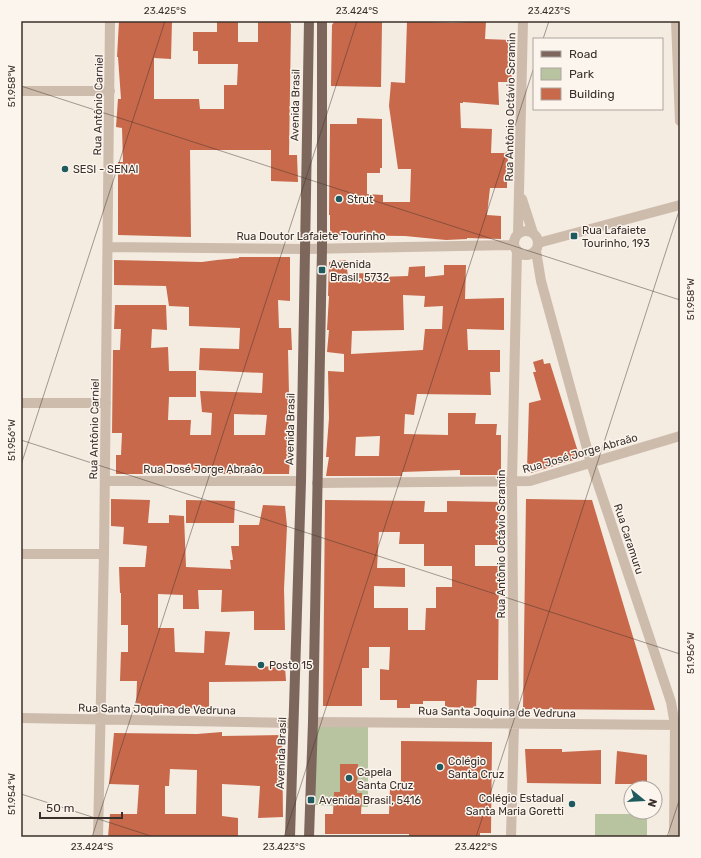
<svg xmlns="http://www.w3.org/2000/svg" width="701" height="858" font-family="Rubik,sans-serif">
<rect width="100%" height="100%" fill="#f4ebe1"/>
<path fill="#b8c4a0" d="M317,724H368V807L314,805Z
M595,814H647V837H595Z"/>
<path fill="#c8694b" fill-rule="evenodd" d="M119,21H172L171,59L154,58V99H199L200,109H224V85H237L238,64H198V51H193V32H217V21H238V42H258V21H288L291,24L289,155H297L298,182L271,181V150H190L191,237L118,235V162H123L122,128L116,127L118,99H121L118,57H117Z
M407,21L452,23L486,21L485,39L512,40V82H498L499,105L463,102V103H460L461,128L492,129L491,153H507L509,171H507V188H490L487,215L501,216V239L467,238V239L446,240L405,236L330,235V215H329L330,124H357V118L382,119V168H380V173H367V194L383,195V202H410L411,169H398L389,106L391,82L405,83Z
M334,22H382L381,87L331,86L332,25Z
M239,257H290V301L278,300L279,328H291L292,350H288L289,394H290L288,435L290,436L289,459H290L289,474H210V471H189V465L165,464V474H116V455H121L122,433H112L113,350H120L121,329H114L115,305H166L167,330L152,329L151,348L168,347L169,371H196V397H169L168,420H191L190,435H211L212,413L202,412L200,391L262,393L263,373L199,370L200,348L239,349L240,328L189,326V307L169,306L166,286L114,285V260L202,262L217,260L239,258ZM234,414L267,415L265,435H234Z
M346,260L348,277L355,273L379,274V277L408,276L409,267L425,266V277L444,275V265H466L465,299L504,298V330L467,329L468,350H500V372H490L491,395L417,394L414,415L405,414L404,434L448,435V413H476L475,424H497L496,435H501V475H460V470L402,472V476H326L329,457H326L329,418L328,371L344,372V354L327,352L329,330H327L329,296H328L329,262ZM403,295L425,296L424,307L443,306L442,329H425L423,350L351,354L352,331L404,330ZM380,436L379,456H355L356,437Z
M543,359L544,364L550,363L580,458L531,473L527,470L529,403L541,400L533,372H536L533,362Z
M111,499L150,500L148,523H169V515L184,516L186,567L231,569L230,560H233L231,546H239V525H259L263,505L285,506L287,526L284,589L285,630H254V611L221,612L222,590H198L199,609H183V595L158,594V628H174L175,652L204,653L205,631L230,632L225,665L285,667L286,681L209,682V709L136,707L137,681H120L121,652H128V625H121V593H120L119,567H145L147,546L123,544L124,527L111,526Z
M526,499L592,500L655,710L523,709Z
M186,500L235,501L234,523H186Z
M325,500L425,501L424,512H447V501L500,502L499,545H475V566H499L498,680H477L476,708L445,707V701H423V704H410V708H397V700H380V669L389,670L390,647H369V668H362V706H323ZM379,532H400L399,544H424V566H452V587H436V608H426L425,630H408V608H374V586L405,587V568H377Z
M222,732V736L282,735L283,817L258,818L260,786L222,784V816L238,818V837H108L110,814H137L139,785L109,784L114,733L197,734ZM170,769L197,770L196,814H165V786H169Z
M401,741L492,742L491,833H480V837H409V834H325V814H333L334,792H340V764H358L357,793H362L361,814H389L390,788H401Z
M525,749H562V752L601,750V784L527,783Z
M617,751L647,755V784H615Z"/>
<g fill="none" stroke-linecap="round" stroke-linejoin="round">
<path stroke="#cdbbac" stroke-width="10" d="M676,21L680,121
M21,91H110
M522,199L533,233
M514 243a12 12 0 1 1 24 0a12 12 0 1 1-24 0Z
M518,234L523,21
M538,243L680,205
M108,247L305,249L514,245
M536,251L541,281L591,463L671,702L675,725L674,837
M21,403H106
M105,481H301
M317,483L530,481L680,436
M21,554H104
M21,718L293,723
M313,722L680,725
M98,837L104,554L110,21
M511,837L514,724L512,482L517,250"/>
<path stroke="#7d675c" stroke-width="10" d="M290,837L301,481L309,21
M309,837L313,722L322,249V21"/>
</g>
<path fill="none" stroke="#3b302b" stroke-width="1" stroke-opacity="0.45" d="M543,39L549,21M21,86L680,300M21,440L680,654M21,465L165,21M21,794L154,837M92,837L357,21M284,837L534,67M476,837L680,208M667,837L680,798"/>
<g fill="#1f5a5e" stroke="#fbf5ee" stroke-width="1.5">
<circle cx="65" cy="169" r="4"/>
<circle cx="339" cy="199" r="4"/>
<rect x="570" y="232" width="8" height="8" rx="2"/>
<rect x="318" y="266" width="8" height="8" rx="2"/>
<circle cx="261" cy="665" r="4"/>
<circle cx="440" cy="767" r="4"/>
<circle cx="349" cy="778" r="4"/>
<rect x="307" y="796" width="8" height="8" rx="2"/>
<circle cx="572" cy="804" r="4"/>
</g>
<g text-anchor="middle" stroke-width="3" stroke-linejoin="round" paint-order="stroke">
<g font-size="11" fill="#3b302b" stroke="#fbf5ee">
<text transform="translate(98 105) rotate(-89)" y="4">Rua Antônio Carniel</text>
<text transform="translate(295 105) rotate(-89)" y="4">Avenida Brasil</text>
<text transform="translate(510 107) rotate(-89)" y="4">Rua Antônio Octávio Scramin</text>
<text x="311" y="240">Rua Doutor Lafaiete Tourinho</text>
<text transform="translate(94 429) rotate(-89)" y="4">Rua Antônio Carniel</text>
<text transform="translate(290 429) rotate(-89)" y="4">Avenida Brasil</text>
<text transform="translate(580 453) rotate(-16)" y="4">Rua José Jorge Abraão</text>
<text x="203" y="473">Rua José Jorge Abraão</text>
<text transform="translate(629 539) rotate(72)" y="4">Rua Caramuru</text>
<text transform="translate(501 544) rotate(-90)" y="4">Rua Antônio Octávio Scramin</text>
<text transform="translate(157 709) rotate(1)" y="4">Rua Santa Joquina de Vedruna</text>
<text transform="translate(497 712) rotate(1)" y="4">Rua Santa Joquina de Vedruna</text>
<text transform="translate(281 753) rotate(-88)" y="4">Avenida Brasil</text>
</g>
<g font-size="11" fill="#3b302b" stroke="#fbf5ee" text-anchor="start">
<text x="73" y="173">SESI - SENAI</text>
<text x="347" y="203">Strut</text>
<text x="582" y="234">Rua Lafaiete<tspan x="582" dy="13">Tourinho, 193</tspan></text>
<text x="330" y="268">Avenida<tspan x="330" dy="13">Brasil, 5732</tspan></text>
<text x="269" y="669">Posto 15</text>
<text x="448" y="765">Colégio<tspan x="448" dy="13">Santa Cruz</tspan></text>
<text x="357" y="776">Capela<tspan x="357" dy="13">Santa Cruz</tspan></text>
<text x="564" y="802" text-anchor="end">Colégio Estadual<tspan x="564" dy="13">Santa Maria Goretti</tspan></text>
<text x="319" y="804">Avenida Brasil, 5416</text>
</g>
</g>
<rect width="701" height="858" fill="none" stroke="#fbf5ee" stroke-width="44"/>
<rect x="533" y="38" width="130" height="72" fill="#fbf5ee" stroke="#aea6a0"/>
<rect x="541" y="51" width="20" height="6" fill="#7d675c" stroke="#aea6a0"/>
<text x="569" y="58" font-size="12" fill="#3b302b">Road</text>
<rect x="541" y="68" width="20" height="12" fill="#b8c4a0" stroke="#aea6a0"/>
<text x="569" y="78" font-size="12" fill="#3b302b">Park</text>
<rect x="541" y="88" width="20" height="12" fill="#c8694b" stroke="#aea6a0"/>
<text x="569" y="98" font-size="12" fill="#3b302b">Building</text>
<g transform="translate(643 800) rotate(108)"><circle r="19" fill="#fbf5ee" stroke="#aea6a0"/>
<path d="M0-3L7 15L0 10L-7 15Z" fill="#1f5a5e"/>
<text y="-6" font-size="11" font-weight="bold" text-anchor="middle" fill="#3b302b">N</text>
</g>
<path d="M40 812v6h82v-6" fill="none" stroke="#3b302b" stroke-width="2"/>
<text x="46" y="812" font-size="12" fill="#3b302b" stroke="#fbf5ee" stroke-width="3" paint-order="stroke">50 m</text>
<rect x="22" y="22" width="657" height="814" fill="none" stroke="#3b302b" stroke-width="1.5"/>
<g font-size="10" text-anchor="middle" fill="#3b302b">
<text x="165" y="14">23.425°S</text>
<text x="357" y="14">23.424°S</text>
<text x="549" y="14">23.423°S</text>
<text transform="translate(11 86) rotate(-90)" y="4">51.958°W</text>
<text transform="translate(690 299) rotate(-90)" y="4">51.958°W</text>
<text transform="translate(11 440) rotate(-90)" y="4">51.956°W</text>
<text transform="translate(690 653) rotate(-90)" y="4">51.956°W</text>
<text transform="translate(11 794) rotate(-90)" y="4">51.954°W</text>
<text x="92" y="850">23.424°S</text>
<text x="284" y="850">23.423°S</text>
<text x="476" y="850">23.422°S</text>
</g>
</svg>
